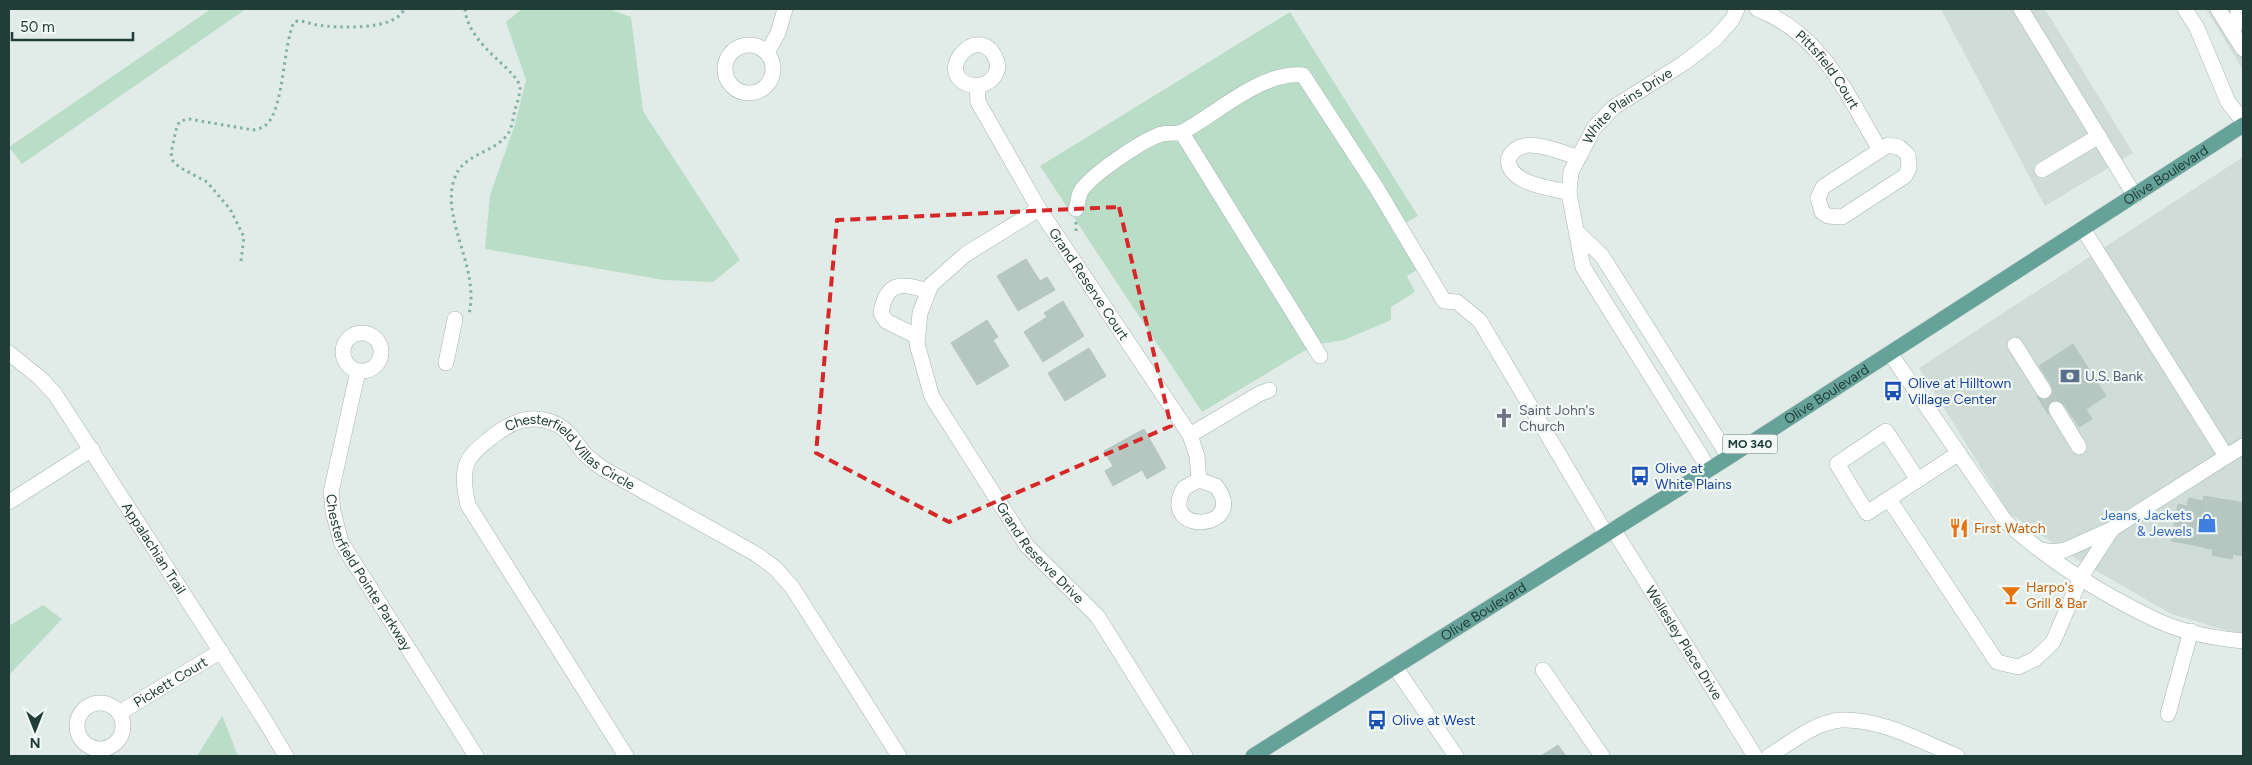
<svg xmlns="http://www.w3.org/2000/svg" width="2252" height="765" font-family="Figtree,sans-serif">
<rect width="100%" height="100%" fill="#e1ece8"/>
<path fill="#cfdcd7" d="M1941,9H2045L2133,153L2045,206Z
M2206,9H2243V70Z
M2243,157V633L2228,631L2171,614L2076,559L2009,513L1919,368Z"/>
<path fill="#baddc7" d="M211,9H246L22,164L9,147Z
M522,9H609L631,17L643,111L740,260L713,282L664,280L485,249L490,195L515,124L526,80L506,22Z
M1290,12L1418,216L1392,230L1417,270L1407,276L1415,292L1391,307V320L1344,340L1319,344L1304,351L1202,412L1040,166Z
M43,605L62,619L9,675V626Z
M222,715L238,756H197L222,716Z"/>
<path fill="#b6c7c2" stroke="#b4c6c0" d="M1026,259L1040,281L1047,277L1055,290L1018,311L997,276Z
M1063,301L1084,336L1043,362L1024,332L1047,317L1044,313Z
M987,320L998,337L993,340L1009,366L977,385L951,343Z
M2073,344L2106,396L2086,409L2092,419L2079,427L2039,366Z
M1089,348L1106,376L1065,401L1048,373Z
M2053,386L2064,404L2048,414L2037,396Z
M1144,429L1166,468L1147,479L1142,470L1113,486L1105,471L1113,466L1104,451Z
M2204,496L2220,499L2210,549L2194,545Z
M2189,498L2203,501L2194,545L2171,541L2178,504L2187,506Z
M2220,499L2234,501L2222,557L2212,555L2213,549H2210Z
M2234,501L2243,503V523L2236,555L2233,554L2232,559L2222,557Z
M2243,523V556L2236,555Z
M1558,745L1566,756H1541Z"/>
<g fill="none" stroke-linecap="round" stroke-linejoin="round">
<path stroke="#bbc9c5" stroke-width="15" stroke-dasharray="15 8" stroke-linecap="butt" d="M2044,391L2056,409"/>
<defs>
<g id="minor">
<path id="s1" d="M1757,9C1822,34 1846,93 1880,150"/>
<path d="M2021,9L2135,196"/>
<path d="M2185,9L2197,28L2228,102L2243,121"/>
<path d="M2218,9L2243,49"/>
<path d="M2233,33L2239,9"/>
<circle cx="749" cy="69" r="24"/>
<path d="M767,53L778,33L785,9"/>
<path id="s2" d="M977,86C990,84 1002,73 996,59C978,17 927,80 977,86L978,102L1039,209L1190,435L1197,456L1199,480L1184,488C1157,537 1250,530 1216,486L1199,480"/>
<path d="M1182,133L1320,356"/>
<path d="M1888,145L1899,147L1908,155L1909,168L1905,176L1842,217L1828,216L1822,212L1818,198L1823,187Z"/>
<path d="M2042,170L2099,136"/>
<path d="M1569,193C1550,187 1510,185 1508,160C1519,132 1556,151 1577,157"/>
<path id="s3" d="M1039,209L966,254L931,285L920,313L917,344L932,397L1027,546L1098,617L1185,756"/>
<path d="M1076,209C1078,204 1078,196 1081,191C1091,175 1144,139 1162,134C1169,132 1178,135 1184,131C1219,112 1262,71 1303,75L1376,187L1444,301L1457,302L1480,321L1606,534"/>
<path d="M2083,229L2226,456"/>
<path d="M1577,232L1602,256L1729,457"/>
<circle cx="362" cy="352" r="19"/>
<path d="M918,337L886,321L881,313C886,282 901,282 927,291"/>
<path d="M2015,345L2044,391"/>
<path id="s4" d="M9,353L40,378L55,394L264,719L286,756"/>
<path d="M1890,353L2005,521C2047,559 2097,591 2148,616C2176,631 2212,638 2243,641"/>
<path d="M446,363L455,319"/>
<path id="s5" d="M358,371L331,492L333,511L341,542L476,756"/>
<path d="M2056,409L2079,447"/>
<path d="M1190,435L1259,394L1269,390"/>
<path id="s6" d="M1709,469L1583,267L1569,193L1571,172L1594,128L1614,107L1684,63L1715,39L1732,20L1737,9"/>
<path d="M1918,480L1886,431L1837,464L1867,513L1959,453"/>
<path d="M1889,499L1997,662L2018,667L2035,659L2053,642L2081,577L2112,529"/>
<path d="M9,502L92,449"/>
<path id="s7" d="M1613,529L1755,756"/>
<path d="M2041,550L2053,552L2065,550L2112,529L2243,446"/>
<path d="M1395,667L1456,756"/>
<path d="M1543,670L1602,756"/>
<circle cx="100" cy="726" r="23"/>
<path id="s8" d="M119,713L221,651"/>
<path d="M2168,714L2191,631"/>
<path id="s9" d="M626,756L468,505C465,492 462,476 467,463C471,453 480,447 488,440C509,423 530,411 558,425C569,431 576,443 584,453C589,459 596,463 602,468L756,554L775,568L792,587L899,756"/>
<path d="M1769,756C1790,743 1815,722 1841,720C1880,718 1922,742 1957,756"/>
</g>
<g id="major">
<path id="s10" d="M1253,756L1729,457L2243,125"/>
</g>
</defs>
<use href="#minor" stroke="#a4b4b0" stroke-width="16"/>
<use href="#major" stroke="#c1c9c7" stroke-width="16"/>
<path stroke="#81b0a6" stroke-width="3" stroke-dasharray="2.5 4" stroke-linecap="butt" d="M465,9C468,46 519,70 520,88C520,95 517,103 515,110C513,118 512,129 507,135C493,154 462,153 454,180C441,220 480,268 469,314
M1076,222V231
M241,261L244,237L230,209L207,182L179,167L173,161L171,153L177,126L180,121L189,119L253,130C258,129 263,128 267,124C284,107 283,46 294,22C302,19 309,24 317,25C337,28 396,31 404,9"/>
<use href="#minor" stroke="#fff" stroke-width="15"/>
<use href="#major" stroke="#65a299" stroke-width="15"/>
</g>
<path fill="none" stroke="#d62828" stroke-width="4" stroke-dasharray="10 6" stroke-linejoin="round" d="M1119,207L1171,426L949,522L816,453L837,220Z"/>
<defs>
<symbol id="bank-bare" viewBox="-9 -9 18 18"><path d="M-6-4H6V4H-6ZM0-2.3a2.3 2.3 0 1 0 0 4.6a2.3 2.3 0 1 0 0-4.6Z" fill="#5c6f8a" stroke="#f2f8f6" stroke-width="2.5" paint-order="stroke"/></symbol>
<symbol id="bus-bare" viewBox="-9 -9 18 18"><path d="M-5-6H5V4H4V6H2V4H-2V6H-4V4H-5ZM-3.5-4V0h7V-4ZM-3.5 1.2v1.5H-2V1.2ZM2 1.2v1.5H3.5V1.2Z" fill="#1a4fb4" stroke="#f2f8f6" stroke-width="2.5" paint-order="stroke"/></symbol>
<symbol id="church-bare" viewBox="-9 -9 18 18"><path d="M-1.2-6h2.4v3.5h3.3v2.4h-3.3V6h-2.4V-.1h-3.3v-2.4h3.3Z" fill="#6b7280" stroke="#f2f8f6" stroke-width="2.5" paint-order="stroke"/></symbol>
<symbol id="shop-bare" viewBox="-9 -9 18 18"><path d="M-5-2.5h2.3a2.7 3.5 0 0 1 5.4 0H5L5.5 6h-11ZM-1.5-2.5h3a1.5 2.3 0 0 0-3 0Z" fill="#3f7fe0" stroke="#f2f8f6" stroke-width="2.5" paint-order="stroke"/></symbol>
<symbol id="restaurant-bare" viewBox="-9 -9 18 18"><path d="M-5-6h1v4h1v-4h1v4h1v-4h1v5L-1.5 .5V6h-2V.5L-5-1ZM5-6V6H3V1.5H1.5Q1.5-4 5-6Z" fill="#e8710a" stroke="#f2f8f6" stroke-width="2.5" paint-order="stroke"/></symbol>
<symbol id="bar-bare" viewBox="-9 -9 18 18"><path d="M-6-5H6L.8 .8V4.5H3.5V6h-7V4.5H-.8V.8Z" fill="#e8710a" stroke="#f2f8f6" stroke-width="2.5" paint-order="stroke"/></symbol>
</defs>
<g fill-rule="evenodd">
<use href="#bank-bare" x="2056" y="362" width="28" height="28"/>
<use href="#bus-bare" x="1879" y="377" width="28" height="28"/>
<use href="#church-bare" x="1490" y="404" width="28" height="28"/>
<use href="#bus-bare" x="1626" y="462" width="28" height="28"/>
<use href="#shop-bare" x="2193" y="509" width="28" height="28"/>
<use href="#restaurant-bare" x="1945" y="514" width="28" height="28"/>
<use href="#bar-bare" x="1997" y="581" width="28" height="28"/>
<use href="#bus-bare" x="1363" y="706" width="28" height="28"/>
</g>
<g text-anchor="middle" stroke-width="4.5" stroke-linejoin="round" paint-order="stroke">
<rect fill="#f2f8f6" stroke="#607571" stroke-width="1" x="1722.5" y="434.5" width="55" height="19" rx="4"/>
<g font-size="12" font-weight="bold" fill="#213d38">
<text x="1750" y="448">MO 340</text>
</g>
<g font-size="14" fill="#213d38" stroke="#f2f8f6">
<text dy="5" stroke="none"><textPath href="#s1" startOffset="95">Pittsfield Court</textPath></text>
<text dy="5" stroke="none"><textPath href="#s6" startOffset="424">White Plains Drive</textPath></text>
<text dy="5" stroke="none"><textPath href="#s10" startOffset="1082">Olive Boulevard</textPath></text>
<text dy="5" stroke="none"><textPath href="#s2" startOffset="358">Grand Reserve Court</textPath></text>
<text dy="5" stroke="none"><textPath href="#s10" startOffset="678">Olive Boulevard</textPath></text>
<text dy="5" stroke="none"><textPath href="#s9" startOffset="469">Chesterfield Villas Circle</textPath></text>
<text dy="5" stroke="none"><textPath href="#s4" startOffset="245">Appalachian Trail</textPath></text>
<text dy="5" stroke="none"><textPath href="#s3" startOffset="439">Grand Reserve Drive</textPath></text>
<text dy="5" stroke="none"><textPath href="#s5" startOffset="214">Chesterfield Pointe Parkway</textPath></text>
<text dy="5" stroke="none"><textPath href="#s10" startOffset="272">Olive Boulevard</textPath></text>
<text dy="5" stroke="none"><textPath href="#s7" startOffset="134">Wellesley Place Drive</textPath></text>
<text dy="5" stroke="none"><textPath href="#s8" startOffset="60">Pickett Court</textPath></text>
</g>
<g font-size="14" fill="#4e5e75" stroke="#f2f8f6" text-anchor="start">
<text x="2085" y="381">U.S. Bank</text>
</g>
<g font-size="14" fill="#164399" stroke="#f2f8f6" text-anchor="start">
<text x="1908" y="388">Olive at Hilltown<tspan x="1908" dy="16">Village Center</tspan></text>
<text x="1655" y="473">Olive at<tspan x="1655" dy="16">White Plains</tspan></text>
<text x="1392" y="725">Olive at West</text>
</g>
<g font-size="14" fill="#5b616d" stroke="#f2f8f6" text-anchor="start">
<text x="1519" y="415">Saint John's<tspan x="1519" dy="16">Church</tspan></text>
</g>
<g font-size="14" fill="#366cbe" stroke="#f2f8f6" text-anchor="end">
<text x="2192" y="520">Jeans, Jackets<tspan x="2192" dy="16">&amp; Jewels</tspan></text>
</g>
<g font-size="14" fill="#c56008" stroke="#f2f8f6" text-anchor="start">
<text x="1974" y="533">First Watch</text>
<text x="2026" y="592">Harpo's<tspan x="2026" dy="16">Grill &amp; Bar</tspan></text>
</g>
</g>
<rect width="2252" height="765" fill="none" stroke="#213d38" stroke-width="20"/>
<g transform="translate(35 730) rotate(180)" stroke="#f2f8f6" stroke-width="4" paint-order="stroke">
<path d="M0-4L9 19L0 12L-9 19Z" fill="#213d38"/>
<text y="-8" font-size="14" font-weight="bold" text-anchor="middle" fill="#213d38">N</text>
</g>
<path d="M12 32v8h121v-8" fill="none" stroke="#213d38" stroke-width="2.5"/>
<text x="20" y="32" font-size="15" fill="#213d38" stroke="#f2f8f6" stroke-width="4" paint-order="stroke">50 m</text>
</svg>
